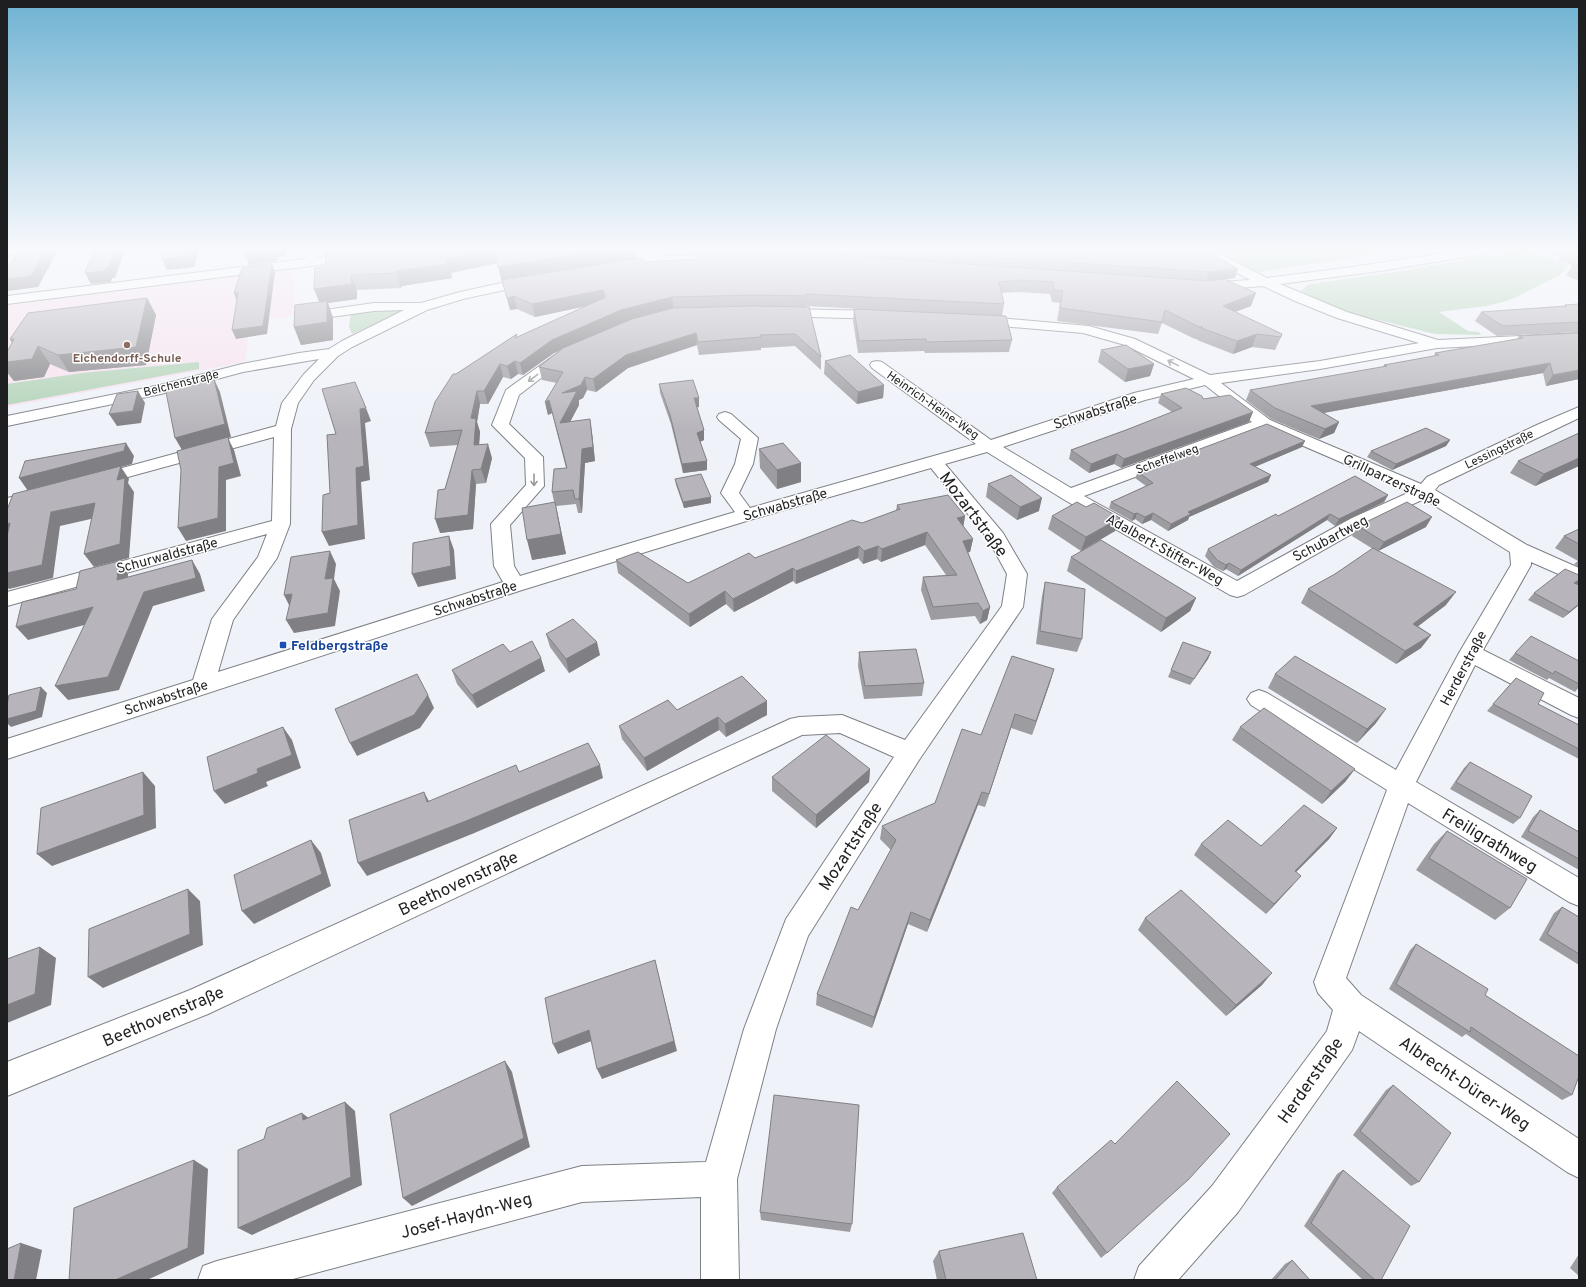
<svg xmlns="http://www.w3.org/2000/svg" width="1586" height="1287" font-family="Overpass,sans-serif">
<rect width="100%" height="100%" fill="#eff2f9"/>
<path fill="#f7e1ee" d="M293,269L296,315L250,323L245,362L7,407V305Z"/>
<path fill="#b1d2b6" d="M1216,250H1403L1258,272Z
M1524,250L1569,265L1560,275L1510,300L1487,306L1439,312L1468,331L1479,332L1481,335L1435,334L1354,314L1327,304L1301,291L1306,286L1311,284L1395,272Z
M401,310L397,313L352,334L349,327L351,313Z
M199,362V369L7,405V384L82,373Z"/>
<g fill="none" stroke-linecap="round" stroke-linejoin="round">
<defs>
<path id="minor" d="M7,250H26L24,253L7,256Z
M306,250H318L314,265H306L304,262Z
M1198,250H1212L1267,278L1345,268L1465,250H1490L1488,253L1484,254L1380,271L1280,284L1347,312L1438,340L1579,333V341L1437,348L1320,369L1221,383L1270,420L1421,484L1427,477L1539,424L1579,407V418L1439,485L1435,490L1527,545L1579,568V583L1531,562V565L1483,650L1579,698V718L1571,715L1475,665L1416,782L1579,878V906L1569,902L1408,803L1346,978L1361,995L1579,1139V1178L1567,1172L1359,1031L1352,1050L1238,1212L1178,1280H1134L1139,1266L1212,1186L1327,1031L1333,1010L1318,993L1314,982L1387,790L1251,705L1247,699L1251,693L1259,690L1267,693L1396,770L1459,653L1511,565L1510,552L1424,499L1366,526L1244,595L1237,597L1230,595L1063,499L987,452L945,464L1003,533L1027,574L1023,607L919,760L808,936L776,1029L737,1179L739,1280H701V1197L582,1202L289,1280H198L203,1266L217,1261L582,1166L706,1162L744,1029L786,919L894,757L840,733L802,735L208,1014L7,1096V1062L190,990L790,719L799,717L842,715L905,740L1002,606L1007,574L988,539L931,468L753,519L522,590L7,759V739L193,680L212,619L258,557L267,534L7,606V592L272,521L274,437L95,486L89,485L86,481L89,477L276,426L282,403L304,374L319,359L243,372L161,394L7,426V416L160,385L242,364L299,353L329,349L342,341L404,310L374,311L302,321L297,320L295,317L297,314L374,303H421L460,292L533,276L537,277L539,280L537,283L463,299L427,310L352,347L338,356L314,380L298,403L291,429L290,524L277,558L233,620L218,672L503,582L494,566L491,524L526,485L525,458L492,425L506,390L559,352L564,351L569,352L571,355L519,395L509,424L543,457L544,486L510,525L514,566L520,576L735,512L721,493L735,464L741,439L719,420L717,417L719,414L725,412L731,414L758,438L753,464L739,493L750,508L976,444L872,368L870,365L872,362L877,361L882,362L991,440L1134,393L1194,379L1125,345L1083,333L977,324L972,323L970,320L972,317L977,316L1089,326L1135,339L1210,375L1320,361L1419,343L1337,318L1295,301L1263,286L1205,291L1200,290L1199,287L1200,284L1205,283L1250,280L1200,253ZM1205,385L1252,422L1071,488L1003,447L1145,400ZM1264,429L1410,492L1352,518L1237,581L1084,496Z
M714,255L718,256L720,259L718,262L667,264L663,263L661,260L663,257L667,256Z
M781,309L883,311L888,312L890,315L888,318L883,319L776,316L774,313L776,310Z
M39,491L45,492L48,496L45,500L7,510V498Z"/>
<path id="tertiary" d="M380,250H412L410,253L406,254L7,304V296Z"/>
</defs>
<use href="#minor" stroke="#7d8085" stroke-width="2"/>
<use href="#tertiary" stroke="#7d8085" stroke-width="2"/>
<use href="#minor" fill="#fff" fill-rule="evenodd"/>
<use href="#tertiary" fill="#fff" fill-rule="evenodd"/>
</g>
<path fill="#9d9ca1" fill-rule="evenodd" d="M327,250H635L637,258L644,262L695,259V254H690L687,250H1205L1235,278L1224,279L1251,306L1235,312L1281,337L1275,350L1252,347L1233,354L1197,340V339H1195L1162,323L1158,334L1057,321L1060,303L1052,302L1050,294L1020,292L1001,293L1004,304L1002,316L1012,340L1009,352L925,353L924,351L858,353L853,321L854,309L881,310L806,306L821,357V370L795,346L761,348V350L699,355L697,345L628,368L596,392L587,390L583,398L579,400V405L570,422L592,433L595,461L585,463L582,513H578L576,504L556,506L566,554L532,560L554,502L552,492L566,468L552,413L548,415L545,402L557,383L542,380L539,367L562,349L554,353L523,375L518,374L511,379L503,377L488,404H480L477,422L480,432L479,445L492,458L486,483L476,484L473,529L440,533L445,489L458,445L430,447L425,433L456,374L518,337L587,306L535,317L517,309L510,310L497,263L451,273L452,278L402,286L401,288L357,290V299L328,303L333,318V340L301,345L294,327L320,302L314,289L325,267ZM625,322L585,339L622,323Z
M1553,250H1579V281L1566,275L1572,266H1575L1558,260L1560,257L1551,254Z
M147,298L156,315L146,365L69,372L50,364L44,377L14,381L7,372V352L12,343L10,339Z
M1579,304V332L1497,336L1475,321L1481,312L1564,306L1565,305Z
M1519,336L1579,379L1546,386L1543,373L1324,413L1339,422L1334,433L1319,439L1271,419L1246,400L1250,390L1383,367L1384,365L1434,356L1435,353L1517,339Z
M1101,350L1154,364L1150,376L1125,382L1098,362Z
M825,361L884,385L883,398L857,404L824,374Z
M659,384L699,407H697L704,430V440L700,442L707,470L683,473L671,424L660,393Z
M1161,394L1203,399L1249,422L1121,468L1114,464L1089,473L1069,459L1071,450L1126,430L1172,412L1158,403Z
M1579,433V466L1535,486L1510,473L1518,461Z
M1450,440L1446,446L1392,470L1367,457L1371,451Z
M1302,447L1255,467L1271,475L1268,482L1189,517L1188,520L1168,531L1151,520L1142,524L1135,519L1132,521L1109,508L1111,502L1146,486L1135,478L1138,472Z
M759,449L801,463V482L777,489L760,468Z
M675,479L711,497V503L684,508L676,485Z
M988,484L1039,511L1017,520L986,497Z
M1388,495L1384,502L1335,526L1327,520L1238,576L1226,569L1223,571L1214,567L1205,556L1208,549L1278,516Z
M897,505L965,516L963,526L973,539L970,552H968L990,607L987,620L980,624L975,616L931,620L921,590L923,577L946,575L925,545L881,562L877,559L863,564L858,558L796,584L793,581L734,612L726,604L690,627L618,573L616,560L688,583L755,558L862,523L896,511Z
M1086,507L1120,518L1115,531L1081,551L1048,529L1052,516Z
M1358,526L1426,527L1378,551L1446,605L1418,626L1431,635L1421,648L1396,664L1301,603L1308,589L1335,574L1373,549L1352,536Z
M1579,529V567L1574,564L1578,561L1555,548L1564,536Z
M1071,557L1196,598L1190,611L1161,632L1067,571Z
M1045,582L1082,639L1077,652L1036,644L1042,596Z
M1578,585L1579,605L1563,618L1528,600L1534,593Z
M546,634L600,655L569,673L550,647Z
M1180,649L1211,652L1208,659L1190,685L1168,677Z
M510,652L545,671L477,708L457,684L452,670Z
M859,652L924,683L922,696L864,699L858,666Z
M1515,653L1579,661V687L1575,692L1549,678L1547,680L1509,660Z
M1054,669L1032,735L1011,728L985,807L978,805L927,932L908,924L872,1028L816,1005L817,994L858,910L891,850L880,839L882,826L935,803L981,735Z
M1275,674L1376,723L1357,743L1268,688Z
M1516,678L1538,704L1579,725V759L1487,711Z
M767,701V715L726,737L719,730L647,771L622,739L619,726L677,710Z
M1240,727L1355,769L1345,782L1322,804L1232,740Z
M1470,762L1520,818L1513,824L1450,789L1464,768Z
M870,769L869,782L816,828L772,791V777Z
M1540,810L1579,832V870L1521,837L1533,817Z
M1337,828L1329,839L1296,872L1292,886L1266,914L1194,855L1201,844L1261,846Z
M1447,831L1510,908L1495,920L1416,870L1434,844Z
M1562,907L1579,917V965L1539,940L1554,913Z
M1145,918L1262,985L1226,1016L1138,930Z
M1416,944L1572,1095L1562,1100L1466,1034L1462,1037L1389,989L1410,950Z
M1393,1085L1419,1182L1411,1186L1353,1135L1386,1090Z
M1343,1170L1381,1280H1363L1304,1226L1337,1174Z
M1057,1187L1107,1253L1101,1258L1052,1193Z
M760,1212L852,1224L850,1232L761,1220Z
M939,1251L1037,1280H937L933,1261Z
M1579,1254V1276L1570,1268Z
M1292,1260L1310,1280H1271L1285,1264Z"/>
<path fill="#807f83" d="M46,250H58L38,287L8,291L7,290V279Z
M115,250H125L115,278H112L111,282L91,284L85,273Z
M190,250H200L194,267L167,270L162,259Z
M272,250H287L286,256L278,257L277,261L249,265L244,253Z
M488,250H494L497,263L451,273L452,278L402,286L401,288L396,273L397,271L445,259Z
M604,250H635L637,259L502,282L498,267Z
M272,264L275,272L267,334L236,339L232,330Z
M1238,269L1235,278L1206,282L1209,272Z
M351,275L357,290V299L328,303L333,318V340L301,345L294,327L320,304L314,289Z
M603,290L605,302L535,317L532,304Z
M234,293H238L237,302Z
M1256,293L1251,306L1218,318L1223,306Z
M514,296L517,309L510,310L507,298Z
M672,297L674,310L622,323L554,353L523,375L520,363L552,340L621,310Z
M147,298L156,315L146,365L69,372L58,355Z
M696,333L697,345L628,368L596,392L593,379L626,355Z
M1257,334L1252,347L1233,354L1237,341Z
M10,339H14L22,357Z
M38,346L50,364L44,377L14,381L7,372V362Z
M515,361L518,374L511,379L507,366Z
M1550,363L1543,373L1306,416L1311,406Z
M500,364L503,377L488,404L484,391Z
M1154,364L1150,376L1125,382L1128,369Z
M1579,370V379L1546,386L1553,375Z
M585,377L587,390L583,398L579,400V405L562,437L560,423L562,393Z
M214,379L220,392L231,437L228,438L234,450L241,476L226,480V531L186,541L178,528L219,467L182,450L175,438Z
M884,385L883,398L857,404L858,392Z
M138,391L145,403L141,423L117,426L109,414Z
M477,391L480,404L477,422L480,432L478,459L474,445L471,418Z
M694,398H699V407L695,408Z
M549,400L552,413L548,415L545,402Z
M366,408L371,421L365,423L370,480L361,482L365,539L329,546L322,532L356,468L360,409Z
M1253,412L1249,422L1121,468L1124,459Z
M590,419L592,433L595,461L585,463L582,513L579,499L582,449Z
M1339,422L1334,433L1319,439L1325,429Z
M704,430V440L697,443V433Z
M1450,440L1446,446L1392,470L1396,464Z
M1305,441L1302,447L1247,470L1250,464Z
M126,443L134,456L132,464L121,467L129,479L128,483L134,492L129,558L94,567L84,554L117,480L28,491L19,478Z
M488,444L492,458L486,483L481,469Z
M1117,454L1114,464L1089,473L1091,464Z
M1579,458V466L1535,486L1544,474Z
M707,461V470L683,473L682,464Z
M801,463V482L777,489V470Z
M472,470L476,484L473,529L440,533L435,519Z
M1271,475L1268,482L1189,517L1188,520L1168,531L1171,524L1188,512Z
M1388,495L1384,502L1335,526L1339,519Z
M711,497V503L684,508L683,502Z
M1042,498L1039,511L1017,520L1020,507Z
M555,502L566,554L532,560L527,540Z
M95,503L104,516L60,526L53,578L9,589L7,587V573L51,512Z
M1137,513L1135,519L1132,521L1134,514Z
M1153,513L1151,520L1142,524L1145,517Z
M1330,514L1327,520L1238,576L1241,570Z
M965,516L963,529L957,518Z
M1432,517L1426,527L1378,551L1384,542Z
M1120,518L1115,531L1081,551L1086,537Z
M10,523L13,538L7,531V524Z
M927,532L925,545L881,562L882,549Z
M449,536L454,550L456,579L418,587L412,574Z
M973,539L970,552L961,554L963,541Z
M859,546L858,558L796,584V571Z
M878,546L877,559L863,564L864,551Z
M330,551L336,564L334,579L340,591L335,626L294,633L286,620L325,579Z
M192,560L200,574L205,591L153,606L119,690L68,700L55,686L144,592Z
M119,561L128,574L127,594L117,580Z
M1229,563L1226,569L1223,571L1226,565Z
M793,568V581L734,612L733,599Z
M1579,580V584H1578L1568,589L1574,583Z
M725,591L726,604L690,627L689,614Z
M1456,592L1446,605L1404,637L1413,624Z
M292,594L291,609L284,595Z
M1196,598L1190,611L1161,632L1166,618Z
M1579,604V605L1563,618L1569,612Z
M93,607L103,620L28,640L16,627Z
M990,607L987,620L980,624L983,611Z
M1431,635L1421,648L1396,664L1405,651Z
M597,642L600,655L569,673L566,659Z
M1211,652L1208,659L1190,685L1194,679Z
M541,658L545,671L477,708L472,695Z
M1054,669L1050,683L1032,735L1036,721Z
M41,687L47,693L42,717L11,727L7,723V719Z
M428,695L434,708L420,728L357,756L350,743Z
M767,701V715L726,737L725,724Z
M1386,709L1376,723L1357,743L1367,729Z
M1015,714L1011,728L985,807L989,794Z
M718,717L719,730L647,771L644,758Z
M283,727L292,740L301,768L266,782L268,786L225,804L214,791L257,769Z
M600,765L603,778L472,834L367,876L358,863Z
M870,769L869,782L816,828V815Z
M1355,769L1345,782L1322,804L1331,791Z
M143,772L155,786L156,828L52,866L37,854Z
M424,792L431,805L427,802Z
M982,792L978,805L927,932L930,920Z
M1337,828L1329,839L1286,882L1295,871Z
M311,840L321,853L331,886L254,924L242,911Z
M1301,876L1292,886L1266,914L1274,904Z
M188,889L200,901L203,945L103,988L88,977Z
M911,912L908,924L872,1028L874,1017Z
M40,947L56,958L51,1005L7,1023V1005Z
M655,960L677,1051L602,1079L597,1069Z
M1272,973L1262,985L1226,1016L1236,1005Z
M589,1030L594,1040L558,1054L553,1044Z
M505,1061L512,1072L530,1147L412,1206L403,1198Z
M345,1102L355,1111L362,1185L252,1235L238,1228Z
M302,1113L314,1122L303,1120Z
M194,1160L208,1169L204,1254L147,1280H115Z
M21,1243L42,1250L36,1280H14Z"/>
<path fill="#b7b5bb" stroke="#807f83" d="M19,250H46L31,276L7,279V270Z
M94,250H115L109,267H106L105,271L85,273Z
M165,250H190L188,256L162,259Z
M245,250H272L244,253Z
M327,250H488L445,259L448,264L397,271L396,273L351,275L352,284L314,289L315,268L325,267Z
M494,250H604L498,267Z
M885,250H1205L1238,269L1209,272Z
M1564,250H1579V256Z
M758,253L839,255L1210,281L1224,279L1256,293L1223,306L1282,334L1281,337L1257,334L1237,341L1201,328L1203,327H1199L1165,310L1162,322L1060,308L1063,291L1054,290L1053,282L1022,280L999,282L1004,304L806,294V296L754,295L672,297L621,310L552,340L520,363L515,361L507,366L500,364L484,391H477L471,418L476,419L474,445L488,444L481,469L472,470L468,515L435,519L438,490L445,489L462,430L425,433L435,402L453,374H456L517,334L515,338L606,297L603,290L532,304L514,296L507,298L502,280L641,258L644,262L698,259L695,254Z
M272,264L263,326L232,330L238,293H234L242,268Z
M1579,265V269L1572,266Z
M147,298L136,347L58,355L38,346L32,359L7,362V352L14,339H10L28,313Z
M327,301V322L294,327L295,305Z
M1579,304V322L1503,326L1481,312L1567,306L1565,305Z
M754,306L809,307L821,357L795,334L760,335L761,337L698,342L696,333L626,355L593,379L585,377L581,385L562,393L577,391L560,423L590,419L593,447L582,449L579,499H575L573,490L552,492L554,469L567,468L549,400L545,402L563,372L539,367L563,348L632,319L673,308Z
M854,309L1006,316L1012,340L926,342V339L859,341Z
M1579,333V370L1553,375L1550,363L1311,406L1339,422L1325,429L1275,408L1250,390L1387,366L1384,365L1439,355L1435,353L1523,338L1519,336Z
M1126,345L1154,364L1128,369L1101,350Z
M850,355L884,385L858,392L825,361Z
M214,379L225,424L175,438L165,387Z
M693,380L699,398H694L704,430L697,433L707,461L682,464L670,415L659,384Z
M355,382L366,408L360,409L364,466L356,468L358,525L322,532L323,495L330,493L327,435L336,434L322,389Z
M1186,388L1202,396L1203,399L1230,395L1253,412L1124,459L1117,454L1091,464L1071,450L1126,430L1182,408L1161,394Z
M138,391L133,411L109,414L117,394Z
M1267,424L1305,441L1250,464L1271,475L1188,512L1191,514L1171,524L1153,513L1145,517L1137,513L1134,514L1111,502L1153,483L1138,472Z
M1426,428L1450,440L1396,464L1371,451Z
M1579,433V458L1544,474L1518,461Z
M228,437L234,463L219,467L218,518L178,528L181,470L177,451Z
M126,443L124,451L19,478L25,461Z
M783,443L801,463L777,470L759,449Z
M121,466L117,480L125,478L120,544L84,554L95,503L51,512L42,565L7,573V536L10,523L7,524V510L13,494Z
M701,474L711,497L683,502L675,479Z
M1011,475L1042,498L1020,507L988,484Z
M1355,476L1388,495L1339,519L1330,514L1241,570L1229,563L1226,565L1217,560L1208,549L1276,514L1278,516Z
M948,495L965,516L957,518L973,539L963,541L990,607L983,611L978,603L933,607L923,577L957,575L927,532L882,549L878,546L864,551L859,546L796,571L793,568L733,599L725,591L689,614L616,560L638,552L688,583L749,553L755,558L852,520L862,523L900,509L897,505Z
M555,502L561,534L527,540L522,508Z
M1077,502L1086,507L1094,503L1120,518L1086,537L1052,516Z
M1407,502L1432,517L1384,542L1358,526Z
M1579,529V544L1564,536Z
M449,536L451,566L412,574L413,543Z
M1101,540L1196,598L1166,618L1071,557Z
M1373,548L1456,592L1413,624L1431,635L1405,651L1308,589L1335,574Z
M330,551L325,579L333,578L328,613L286,620L292,594L284,595L291,557Z
M192,560L196,578L144,592L108,677L55,686L93,607L16,627L22,602L76,589L80,571L119,561L117,580Z
M1565,569L1579,575V580L1574,583L1579,585V604L1569,612L1534,593Z
M1045,582L1085,589L1082,639L1040,631Z
M573,619L597,642L566,659L546,634Z
M1531,636L1579,661V684L1555,671L1553,674L1515,653Z
M532,641L541,658L472,695L452,670L503,644L510,652Z
M1183,642L1211,652L1194,679L1171,670Z
M916,649L924,683L865,686L859,652Z
M1012,656L1054,669L1036,721L1015,714L989,794L982,792L930,920L911,912L874,1017L817,994L851,907L858,910L896,840L882,826L935,803L962,729L981,735Z
M1295,656L1386,709L1367,729L1275,674Z
M417,674L428,695L414,715L350,743L335,709Z
M742,676L767,701L725,724L718,717L644,758L619,726L668,700L677,710Z
M1516,678L1544,693L1538,704L1579,725V749L1493,704Z
M41,687L36,711L7,719V705L9,695Z
M1264,708L1355,769L1331,791L1240,727Z
M283,727L292,755L257,769L258,773L214,791L207,757Z
M826,735L870,769L816,815L772,777Z
M588,743L600,765L466,821L358,863L349,820L424,792L427,802L516,765L519,772Z
M1470,762L1532,796L1520,818L1456,782Z
M143,772L144,815L37,854L41,808Z
M1304,805L1337,828L1295,871L1301,876L1274,904L1201,844L1228,820L1261,846Z
M1540,810L1579,832V859L1528,831Z
M1447,831L1527,879L1510,908L1429,858Z
M311,840L322,874L242,911L234,875Z
M188,889L190,934L88,977L89,929Z
M1181,890L1272,973L1236,1005L1145,918Z
M1562,907L1579,917V954L1547,934Z
M1416,944L1488,989L1485,995L1579,1056V1076L1572,1095L1471,1027L1470,1032L1396,984Z
M40,947L35,994L7,1005V959Z
M655,960L674,1041L597,1069L589,1030L553,1044L545,998Z
M505,1061L524,1138L403,1198L390,1114Z
M1177,1081L1230,1134L1189,1179L1107,1253L1057,1187L1111,1140L1115,1144Z
M1393,1085L1451,1133L1419,1182L1360,1131Z
M774,1095L859,1105L852,1224L760,1212Z
M345,1102L351,1177L238,1228V1150L264,1139L267,1128L302,1113L303,1120Z
M194,1160L188,1248L115,1280H69L74,1208Z
M1343,1170L1410,1226L1381,1280H1375L1311,1223Z
M1023,1233L1037,1280H946L939,1251Z
M21,1243L14,1280H7V1249Z
M1292,1260L1310,1280H1275Z"/>
<defs><path id="oneway-shaft" d="M-6 0H5M1.5-3L5.5 0L1.5 3" fill="none" stroke-width="1.6" stroke-linecap="round" stroke-linejoin="round"/></defs>
<g stroke="#9a9a9b">
<use href="#oneway-shaft" transform="translate(1173 363) rotate(-154)"/>
<use href="#oneway-shaft" transform="translate(533 378) rotate(143)"/>
<use href="#oneway-shaft" transform="translate(534 480) rotate(90)"/>
</g>
<linearGradient id="sky" x2="0" y2="1"><stop stop-color="#6fb2d2"/><stop offset="0.58" stop-color="#f8f9fc"/><stop offset="1" stop-color="#f8f9fc" stop-opacity="0"/></linearGradient>
<rect width="1586" height="430" fill="url(#sky)"/>
<circle fill="#8d6e63" stroke="#fff" stroke-width="1.5" cx="127" cy="345" r="4"/>
<rect fill="#1a4fb4" stroke="#fff" stroke-width="1.5" x="279" y="641" width="8" height="8" rx="2"/>
<g text-anchor="middle" stroke-width="3" stroke-linejoin="round" paint-order="stroke">
<g font-size="12" font-weight="bold" fill="#785e54" stroke="#fff">
<text x="127" y="362">Eichendorff-Schule</text>
</g>
<g font-size="12" fill="#1e1f21" stroke="#fff">
<text transform="translate(181 383) rotate(-14)" y="4">Belchenstraße</text>
<text transform="translate(933 405) rotate(35)" y="4">Heinrich-Heine-Weg</text>
<text transform="translate(1499 449) rotate(-26)" y="4">Lessingstraße</text>
<text transform="translate(1167 459) rotate(-20)" y="4">Scheffelweg</text>
</g>
<g font-size="14" fill="#1e1f21" stroke="#fff">
<text transform="translate(1095 411) rotate(-18)" y="5">Schwabstraße</text>
<text transform="translate(1392 480) rotate(25)" y="5">Grillparzerstraße</text>
<text transform="translate(785 504) rotate(-16)" y="5">Schwabstraße</text>
<text transform="translate(1330 538) rotate(-28)" y="5">Schubartweg</text>
<text transform="translate(1165 549) rotate(29)" y="5">Adalbert-Stifter-Weg</text>
<text transform="translate(167 555) rotate(-15)" y="5">Schurwaldstraße</text>
<text transform="translate(475 598) rotate(-18)" y="5">Schwabstraße</text>
<text transform="translate(1463 668) rotate(-62)" y="5">Herderstraße</text>
<text transform="translate(166 697) rotate(-18)" y="5">Schwabstraße</text>
</g>
<g font-size="14" font-weight="bold" fill="#164399" stroke="#fff" text-anchor="start">
<text x="291" y="650">Feldbergstraße</text>
</g>
<g font-size="17" fill="#1e1f21" stroke="#fff">
<text transform="translate(974 514) rotate(53)" y="6">Mozartstraße</text>
<text transform="translate(1490 840) rotate(31)" y="6">Freiligrathweg</text>
<text transform="translate(850 846) rotate(-57)" y="6">Mozartstraße</text>
<text transform="translate(458 883) rotate(-25)" y="6">Beethovenstraße</text>
<text transform="translate(163 1016) rotate(-23)" y="6">Beethovenstraße</text>
<text transform="translate(1310 1080) rotate(-55)" y="6">Herderstraße</text>
<text transform="translate(1465 1083) rotate(34)" y="6">Albrecht-Dürer-Weg</text>
<text transform="translate(466 1215) rotate(-15)" y="6">Josef-Haydn-Weg</text>
</g>
</g>
<rect width="1586" height="1287" fill="none" stroke="#1e1f21" stroke-width="16"/>
</svg>
